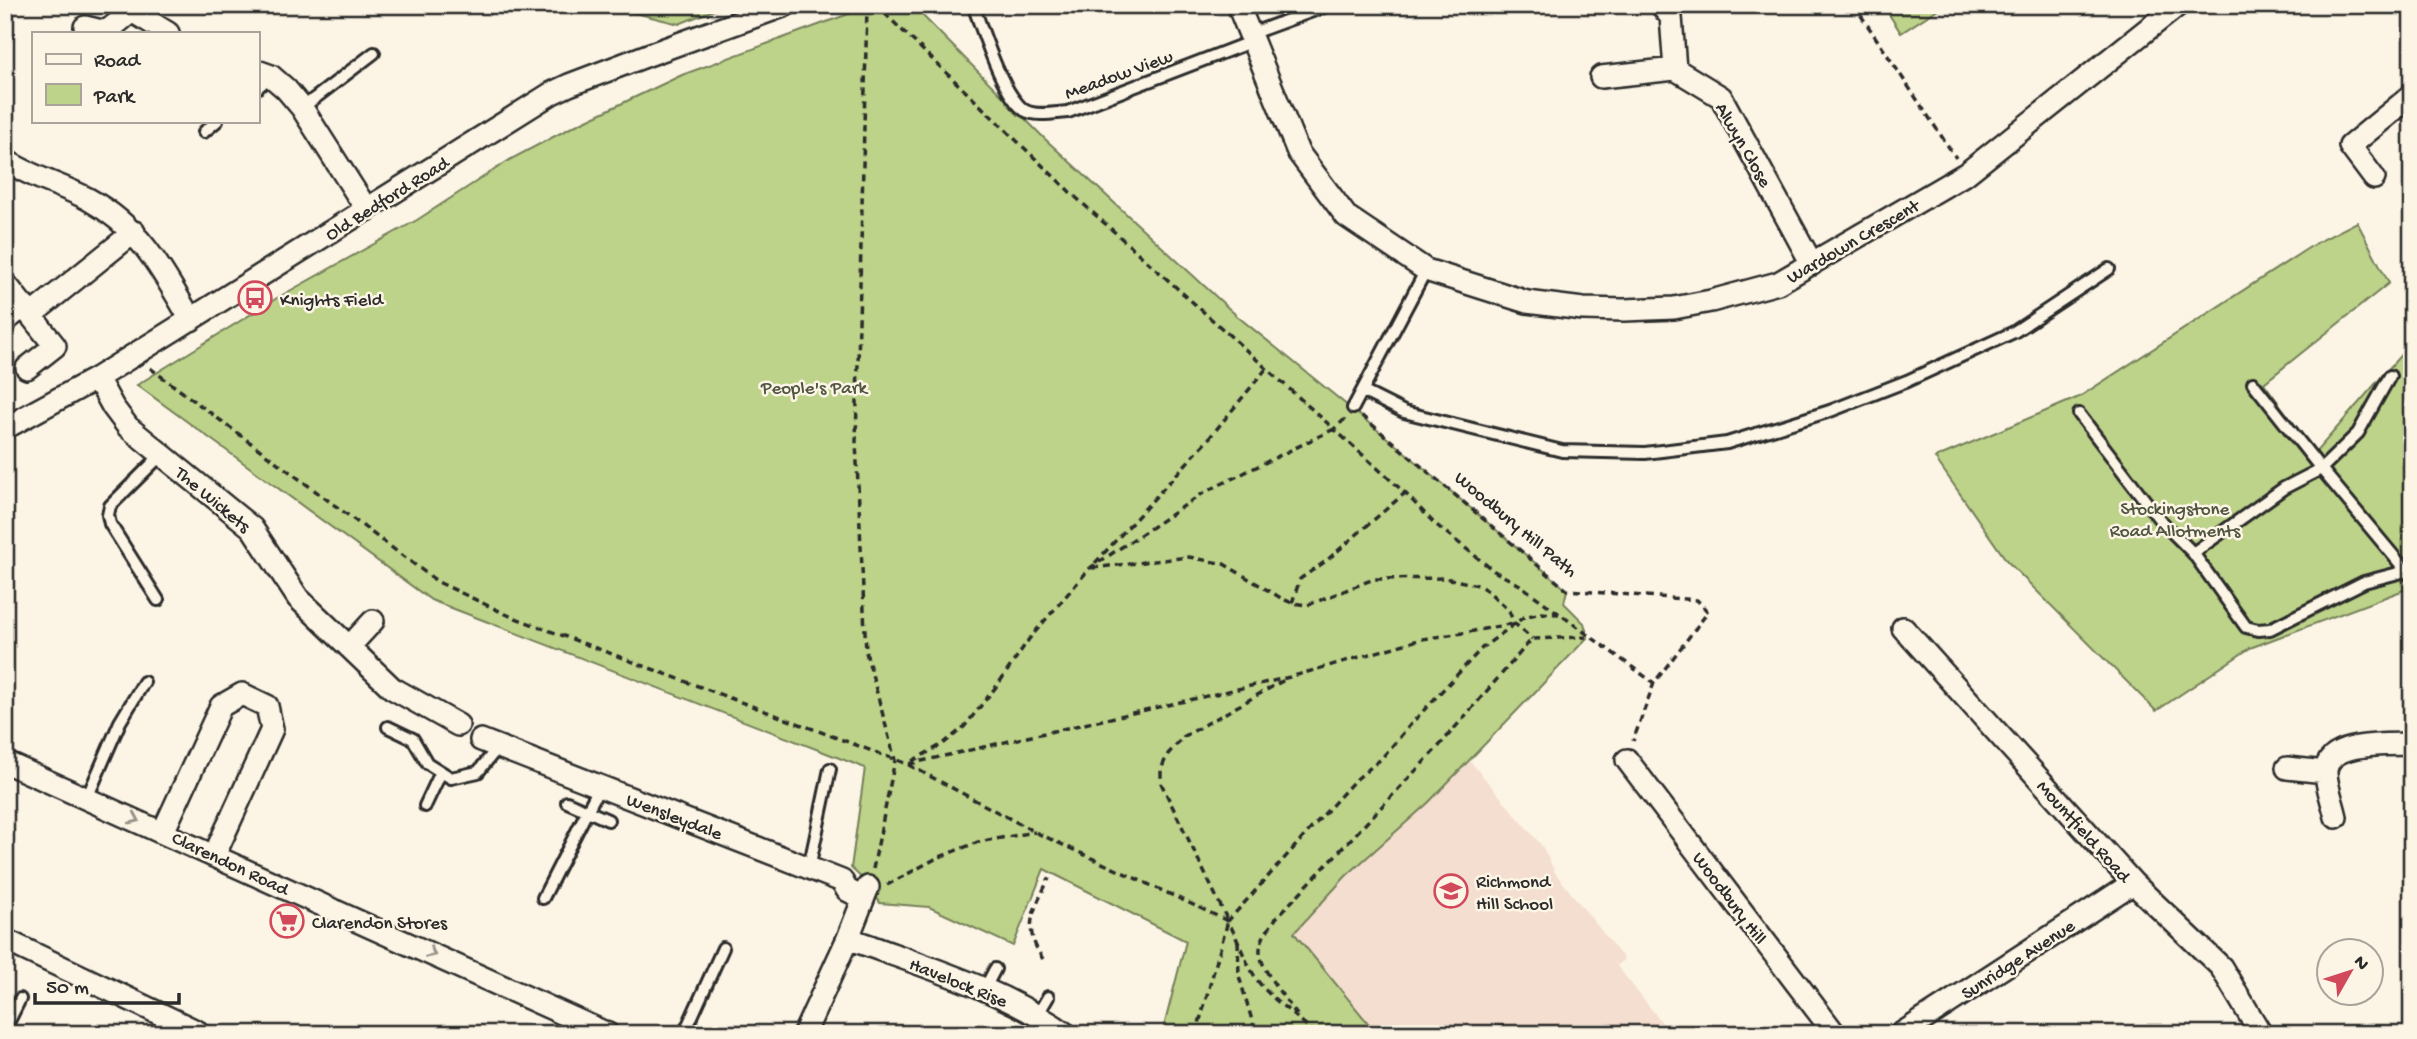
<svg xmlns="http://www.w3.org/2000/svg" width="2417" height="1039" font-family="'Gochi Hand',sans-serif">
<rect width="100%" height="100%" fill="#fcf5e5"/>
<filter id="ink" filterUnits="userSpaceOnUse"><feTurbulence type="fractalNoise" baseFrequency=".0143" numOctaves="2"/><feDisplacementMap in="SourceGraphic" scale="14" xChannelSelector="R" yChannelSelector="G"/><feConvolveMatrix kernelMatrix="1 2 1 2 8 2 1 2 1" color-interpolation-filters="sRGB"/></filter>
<g filter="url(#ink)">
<path fill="#f4decf" d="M1470,761L1542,846L1556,874L1624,959L1617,966L1671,1034H1377L1294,933L1346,876L1428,803Z"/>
<path fill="#bdd389" stroke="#747f5a" stroke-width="2" d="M570,5H726L679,24L635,13Z
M873,5H912L1045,139L1237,316L1407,454L1567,590L1564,603L1584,623L1588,637L1428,803L1346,876L1294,933L1377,1034H1162L1186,941L1044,869L1013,946L929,907L880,903L869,885L851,868L865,768L431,600L137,385L277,298L417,220L511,159L574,126L682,75Z
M1883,5H1944L1901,33Z
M2357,222L2389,283L2264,383L2315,453L2412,342V587L2250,648L2156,711L2007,561L1935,458L2079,397L2316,243Z"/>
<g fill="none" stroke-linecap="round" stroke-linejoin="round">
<defs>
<path id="lane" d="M973,5C983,31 1002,94 1024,110C1035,117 1055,113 1068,112L1253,41
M1250,34L1329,5
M257,88L271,76
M302,108L374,53
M204,132L217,121
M2253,383L2318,465L2412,578
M1362,391L1404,412L1562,451L1645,453L1727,443L1830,411L1907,381L2014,332L2109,269
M1353,408L1426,270
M2079,414L2160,520L2193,553L2246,627L2258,630L2270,629L2364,582L2406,571
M2193,553L2284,488L2321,469L2358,433L2390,376
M158,600L110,524L108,515L110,506L162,454
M388,727L413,739L427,763L451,778L478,772L498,747
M87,798L120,722L144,682
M567,802L608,820
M425,806L441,772
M809,868L830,769
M543,898L600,786
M984,990L995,969
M1038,1014L1048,997
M5,1029L20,999
M1502,1033L1503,1034
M684,1034L723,948"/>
<path id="street" d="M1238,5L1298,152L1346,216L1426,270L1527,302L1583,309L1624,310L1674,308L1711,301L1778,283L1967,173L2178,5
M1661,5L1671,17L1675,69
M85,27L106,32L132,11L168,33
M257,71L271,76L286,89L302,108L367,210
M1601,77L1675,69L1721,97L1812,264
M5,160C30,177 62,185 88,199C141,228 162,270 191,320
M2374,178L2350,146L2412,95
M5,283L55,346L27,368
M31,315L134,232
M5,321L24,306
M97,378L113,407L128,427L252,528L298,598L392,688L458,725
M5,428L97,378L552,93L569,85L648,55L786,5
M1903,628L2133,883L2221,967L2261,1034
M349,647L373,621
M481,740L809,868L842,881L847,890L863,898
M1627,760L1835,1034
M5,762L608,1034
M2287,768L2326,772
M2336,817C2333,803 2327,788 2326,774C2324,740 2389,745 2412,744
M163,832L221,706L242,694L267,706L272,729L214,856
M848,938C922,966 1001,988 1066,1034
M5,940L198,1032L197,1034
M804,1034L848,938L868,887
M1901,1034L2133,883"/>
</defs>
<use href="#lane" stroke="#2b2b2b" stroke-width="16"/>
<use href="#street" stroke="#2b2b2b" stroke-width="26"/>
<path stroke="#2b2b2b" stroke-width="3.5" stroke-dasharray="7 5" stroke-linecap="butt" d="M685,5L700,8L714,5
M1854,5L1956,158
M150,368L438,582L510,616L907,764L1035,832L1228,921
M1362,416L1567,590L1697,600L1708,612L1654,683L1633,741
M1345,419L1334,429L1405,493L1434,523L1494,571L1520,585L1654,683
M1095,563L1206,442L1266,369
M1092,568L1189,557L1224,564L1281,598L1292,603L1308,605L1374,579L1445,578L1478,585L1488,591L1509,611L1514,623L1532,639
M1292,603L1300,579L1326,561L1405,493
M912,761L943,744L964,727L999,683L1029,639L1090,568
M909,764L1290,677L1422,639L1469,632L1514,623
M873,869L895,760L866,652L856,442L867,8L877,6L1071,193L1334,429L1205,492L1090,568
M887,885L937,858L978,842L1035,832
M1238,941L1239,976L1256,1034
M1043,959C1021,926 1034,911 1049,878
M1297,1015C1286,999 1261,971 1260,952C1259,939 1270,927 1277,917L1439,746L1532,639L1586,637
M1196,1034L1228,921L1161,783V769L1168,754L1183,737L1286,679
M1315,1034C1298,1016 1277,1004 1261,985C1247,968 1239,941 1228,921L1353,782L1381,759L1411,724L1482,648L1524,617L1541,613L1559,614"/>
<use href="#lane" stroke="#fcf5e5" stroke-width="10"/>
<use href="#street" stroke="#fcf5e5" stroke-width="21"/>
</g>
<defs><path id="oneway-chevron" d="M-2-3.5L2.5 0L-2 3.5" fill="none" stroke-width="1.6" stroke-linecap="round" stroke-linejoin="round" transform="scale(1.75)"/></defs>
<g stroke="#949088">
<use href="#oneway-chevron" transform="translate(135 819) rotate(24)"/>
<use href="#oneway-chevron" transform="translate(431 953) rotate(24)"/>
</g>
</g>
<defs>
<symbol id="bus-ring" viewBox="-11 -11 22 22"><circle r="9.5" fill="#fcf5e5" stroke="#d1495b" stroke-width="1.5"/><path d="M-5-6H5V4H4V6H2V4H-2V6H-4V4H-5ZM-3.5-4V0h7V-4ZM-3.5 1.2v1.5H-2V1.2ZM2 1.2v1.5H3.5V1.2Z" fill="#d1495b"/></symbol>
<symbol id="school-ring" viewBox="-11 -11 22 22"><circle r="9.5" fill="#fcf5e5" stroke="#d1495b" stroke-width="1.5"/><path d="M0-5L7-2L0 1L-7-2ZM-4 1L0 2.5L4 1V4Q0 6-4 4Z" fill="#d1495b"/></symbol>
<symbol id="supermarket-ring" viewBox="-11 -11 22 22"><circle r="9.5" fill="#fcf5e5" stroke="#d1495b" stroke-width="1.5"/><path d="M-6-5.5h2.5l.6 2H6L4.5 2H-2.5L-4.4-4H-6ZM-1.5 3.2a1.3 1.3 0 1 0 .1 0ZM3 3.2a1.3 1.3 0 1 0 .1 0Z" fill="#d1495b"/></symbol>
</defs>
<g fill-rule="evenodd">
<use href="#bus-ring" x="236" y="279" width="38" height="38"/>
<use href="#school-ring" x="1432" y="872" width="38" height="38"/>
<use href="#supermarket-ring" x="268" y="902" width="38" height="38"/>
</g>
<g text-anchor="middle" stroke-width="5" stroke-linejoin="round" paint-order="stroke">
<g font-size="19" fill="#2b2b2b" stroke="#fcf5e5">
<text transform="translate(1118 73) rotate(-20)" y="7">Meadow View</text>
<text transform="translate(1745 144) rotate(60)" y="7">Alwyn Close</text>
<text transform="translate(386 197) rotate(-32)" y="7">Old Bedford Road</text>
<text transform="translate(1852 240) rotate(-30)" y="7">Wardown Crescent</text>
<text transform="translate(214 498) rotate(40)" y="7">The Wickets</text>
<text transform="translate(1517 523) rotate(40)" y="7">Woodbury Hill Path</text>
<text transform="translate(675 815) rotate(21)" y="7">Wensleydale</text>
<text transform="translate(2085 830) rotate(48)" y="7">Mountfield Road</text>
<text transform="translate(231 862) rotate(25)" y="7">Clarendon Road</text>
<text transform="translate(1731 897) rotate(53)" y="7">Woodbury Hill</text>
<text transform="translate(2017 958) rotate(-33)" y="7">Sunridge Avenue</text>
<text transform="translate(959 981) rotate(22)" y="7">Havelock Rise</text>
</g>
<g font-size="19" fill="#2b2b2b" stroke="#fcf5e5" text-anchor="start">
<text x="280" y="305">Knights Field</text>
<text x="1476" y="887">Richmond<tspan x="1476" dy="22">Hill School</tspan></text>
<text x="312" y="928">Clarendon Stores</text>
</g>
<g font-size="19" fill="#505542" stroke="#fcf5e5">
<text x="814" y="393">People's Park</text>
<text x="2175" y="514">Stockingstone<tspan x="2175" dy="22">Road Allotments</tspan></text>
</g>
</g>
<rect width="2417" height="1039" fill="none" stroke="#fcf5e5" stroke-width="28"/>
<rect x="14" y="14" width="2389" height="1011" fill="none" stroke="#2b2b2b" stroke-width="2.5" filter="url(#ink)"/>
<rect x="32" y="32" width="228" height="91" fill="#fcf5e5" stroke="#a8a49b" stroke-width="2"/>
<rect x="46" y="54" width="35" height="10" fill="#fcf5e5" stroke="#a8a49b" stroke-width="2"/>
<text x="94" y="66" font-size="21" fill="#2b2b2b">Road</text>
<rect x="46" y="84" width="35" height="21" fill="#bdd389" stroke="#a8a49b" stroke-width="2"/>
<text x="94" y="102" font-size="21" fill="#2b2b2b">Park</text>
<g transform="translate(2350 972) rotate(51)"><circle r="33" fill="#fcf5e5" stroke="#a8a49b" stroke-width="2"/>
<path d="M0-5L12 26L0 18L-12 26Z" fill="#d1495b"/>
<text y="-10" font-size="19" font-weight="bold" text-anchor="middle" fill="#2b2b2b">N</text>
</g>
<path d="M35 993v10h144v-10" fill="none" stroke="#2b2b2b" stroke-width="3.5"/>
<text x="46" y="993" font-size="21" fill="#2b2b2b" stroke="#fcf5e5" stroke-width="5" paint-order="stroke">50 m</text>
</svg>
